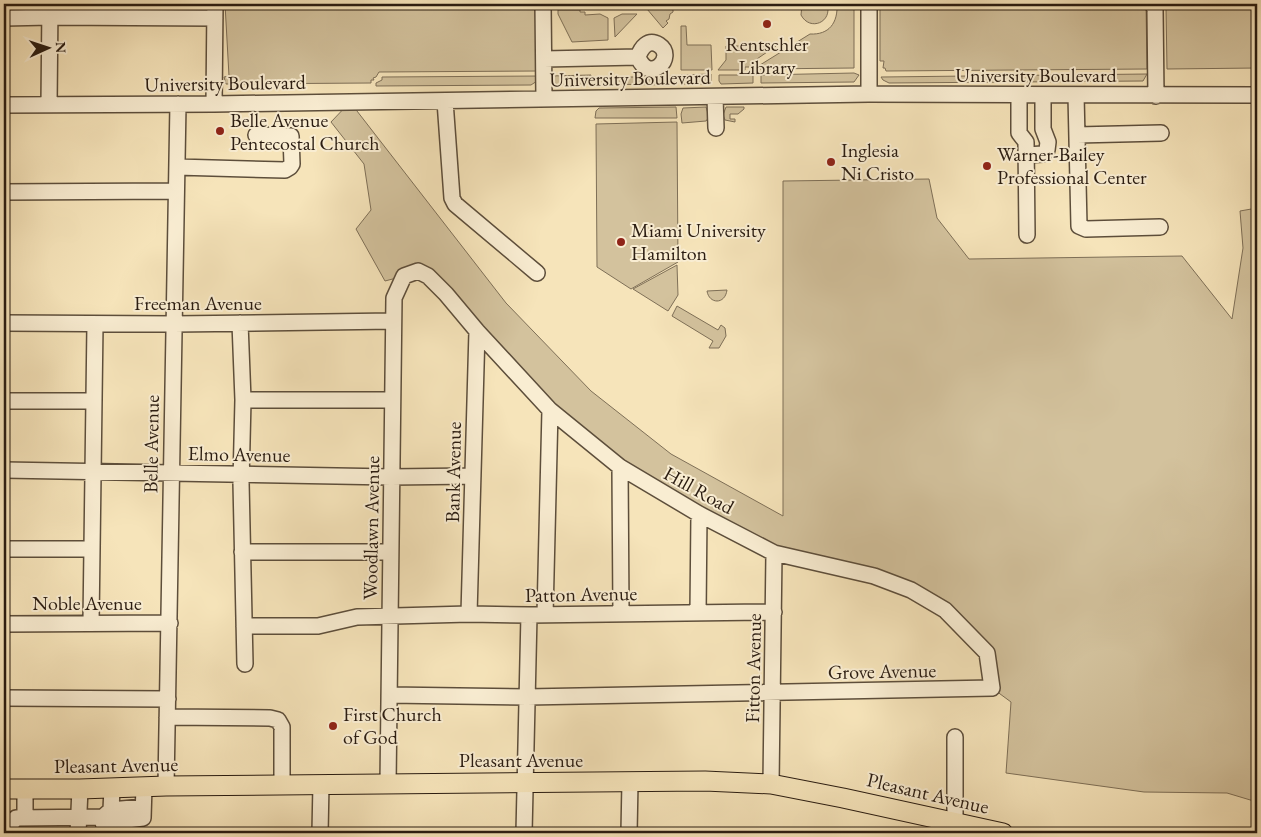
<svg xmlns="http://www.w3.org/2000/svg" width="1261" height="837" font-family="'EB Garamond',serif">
<rect width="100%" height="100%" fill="#f6e4ba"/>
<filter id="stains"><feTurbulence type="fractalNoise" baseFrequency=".004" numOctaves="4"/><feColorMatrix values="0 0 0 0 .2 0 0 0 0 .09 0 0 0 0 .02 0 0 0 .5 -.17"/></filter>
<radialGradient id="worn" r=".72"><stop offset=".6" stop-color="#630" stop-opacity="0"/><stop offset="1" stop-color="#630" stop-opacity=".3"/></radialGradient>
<path fill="#d3c29d" stroke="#7e6f57" d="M225,4H539V71L379,72L376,77L373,78L374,80H371V83L226,84L224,77L229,76Z
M652,4H673V12L670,14L669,19L666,21L668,23L663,28L647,9Z
M802,4H827C833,22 810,32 801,15Z
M837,4H854V68L760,69V65L810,34C829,35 838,23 837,4Z
M886,4H1146L1147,69L886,71L885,68H883L884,61H880V6H885Z
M1165,4H1257V68L1167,69L1166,7Z
M558,10H580V12H585V15L600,14L608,18V40L572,42L558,14Z
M622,14H637L615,37L614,18Z
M681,26H686L687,45H711L712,70H681Z
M726,46H776L751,63V67H745V70H718L726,60Z
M854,73L859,75L854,82L761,83V75Z
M711,74V82L709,84H681V75Z
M1147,74L1143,81L889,83L883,80L881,77Z
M591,75L590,84L557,85L549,76Z
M719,75H753V83L721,84L719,81Z
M540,76L537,81L531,85L376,86V83L382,80V77Z
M666,76H675V85L597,84L595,81L596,77H639L647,80L657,79Z
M350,102L506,303L591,391L671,454L783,516V181L929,179L937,218L969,259L1182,256L1232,319L1243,248L1240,211L1257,208V802L1227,793L1144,792L1006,773L1011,702L992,688L987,653L911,590L774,553L699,514L550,410L428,276H404L385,281L356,229L371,210L364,164L331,122Z
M676,107L677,118H595L596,111L599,108Z
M706,107L709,117L706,121L682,123L681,114L683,108Z
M726,107H744V109L738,114H730V119H735V122L725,120L723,115Z
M677,122L678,262L631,289L597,267L596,124Z
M677,265L678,295L668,311L633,289Z
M727,290C725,305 709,304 707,291Z
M677,306L718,330L721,325L725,328L726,336L719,348H709L713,341L672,316Z"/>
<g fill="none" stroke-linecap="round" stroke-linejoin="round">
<defs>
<path id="minor" d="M543,4L544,99
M869,4V94
M1153,4L1155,10L1156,96
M4,18L50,17L215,18
M544,59L638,57C649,85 677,57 659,45C648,38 641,48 638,57
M1019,95V133L1026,142L1027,235
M1076,95L1079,226L1086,229L1160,227
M715,97L716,128
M445,101L452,198L455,204L537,273
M214,104L215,4
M4,105L214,104L869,94L1257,95
M49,105L50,4
M1077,135L1161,133
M1026,155L1043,154L1047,150L1048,142L1043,129V95
M177,167L285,170L290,167L292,164L291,136L256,135
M4,192L176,191
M4,323L174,324L393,321
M240,323L243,400L241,482L245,664
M243,400H392
M4,401H94
M620,467L621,614
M4,470L391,477L473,476
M4,549H91
M242,552H390
M698,613L699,514
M469,614L477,331
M545,615L550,410
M91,623L95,324
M4,624L170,623
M244,626H318L357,617L469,614L529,615L774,612
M4,698L168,699
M167,717L270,718L278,720L282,727V785
M955,737V823
M388,784L394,298L404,276L418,271L428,276L446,294L477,331L550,410L620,467L699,514L774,553L874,576L911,590L945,610L987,653L992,688L527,697L389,695
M771,784L774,553
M166,786L178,104
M111,810L143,807
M25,818V789
M103,823L143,818L144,786
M10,833L11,824L16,818L103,817L111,810L112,788
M78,833L80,789
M320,833L321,784
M524,833L529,615
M629,833L630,782"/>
<path id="major" d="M4,789H80L166,786L705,781L771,784L843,798L1003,833"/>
</defs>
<use href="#minor" stroke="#5d4e3b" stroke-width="18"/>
<use href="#major" stroke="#2a1c11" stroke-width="21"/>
<use href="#minor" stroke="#f9edd2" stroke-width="15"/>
<use href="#major" stroke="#f6e4ba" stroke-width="19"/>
</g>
<g fill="#8f2418" stroke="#f9edd2" stroke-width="2">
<circle cx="767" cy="24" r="5"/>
<circle cx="220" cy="131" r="5"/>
<circle cx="831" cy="162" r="5"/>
<circle cx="987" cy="166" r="5"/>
<circle cx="621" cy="242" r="5"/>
<circle cx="333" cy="726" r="5"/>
</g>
<g text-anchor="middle" stroke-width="4" stroke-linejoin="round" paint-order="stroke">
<g font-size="20" fill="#2a1c11" stroke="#f9edd2" text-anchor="start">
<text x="767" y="51" text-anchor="middle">Rentschler<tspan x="767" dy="23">Library</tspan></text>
<text x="230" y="127">Belle Avenue<tspan x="230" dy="23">Pentecostal Church</tspan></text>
<text x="841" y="157">Inglesia<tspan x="841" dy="23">Ni Cristo</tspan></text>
<text x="997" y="161">Warner-Bailey<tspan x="997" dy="23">Professional Center</tspan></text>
<text x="631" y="237">Miami University<tspan x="631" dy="23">Hamilton</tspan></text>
<text x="343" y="721">First Church<tspan x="343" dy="23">of God</tspan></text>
</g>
<g font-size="20" fill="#2a1c11" stroke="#f9edd2">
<text x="1036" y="82">University Boulevard</text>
<text transform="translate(630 78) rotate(-1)" y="7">University Boulevard</text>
<text transform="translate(225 83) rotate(-1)" y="7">University Boulevard</text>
<text x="198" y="310">Freeman Avenue</text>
<text transform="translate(151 444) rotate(-89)" y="7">Belle Avenue</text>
<text transform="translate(239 454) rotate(1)" y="7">Elmo Avenue</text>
<text transform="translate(453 472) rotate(-89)" y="7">Bank Avenue</text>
<text transform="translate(699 490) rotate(29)" y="7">Hill Road</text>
<text transform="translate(371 528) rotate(-89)" y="7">Woodlawn Avenue</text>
<text transform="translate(581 594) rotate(-1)" y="7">Patton Avenue</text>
<text x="87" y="610">Noble Avenue</text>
<text transform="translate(753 668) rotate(-89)" y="7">Fitton Avenue</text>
<text transform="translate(882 671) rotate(-1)" y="7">Grove Avenue</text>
<text x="521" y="767">Pleasant Avenue</text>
<text transform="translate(116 765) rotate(-1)" y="7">Pleasant Avenue</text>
<text transform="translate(928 793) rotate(13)" y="7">Pleasant Avenue</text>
</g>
</g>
<rect width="1261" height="837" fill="none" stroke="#f6e4ba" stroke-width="20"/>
<rect x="5" y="5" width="1251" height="827" fill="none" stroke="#2a1c11" stroke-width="2.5"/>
<rect x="10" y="10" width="1241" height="817" fill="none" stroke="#2a1c11"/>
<g transform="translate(48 48) rotate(87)" stroke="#f9edd2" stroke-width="4" paint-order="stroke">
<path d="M0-4L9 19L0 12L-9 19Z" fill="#2a1c11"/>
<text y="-8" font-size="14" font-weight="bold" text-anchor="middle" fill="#2a1c11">N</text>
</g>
<rect width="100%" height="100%" filter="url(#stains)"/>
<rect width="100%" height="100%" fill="url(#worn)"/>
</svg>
